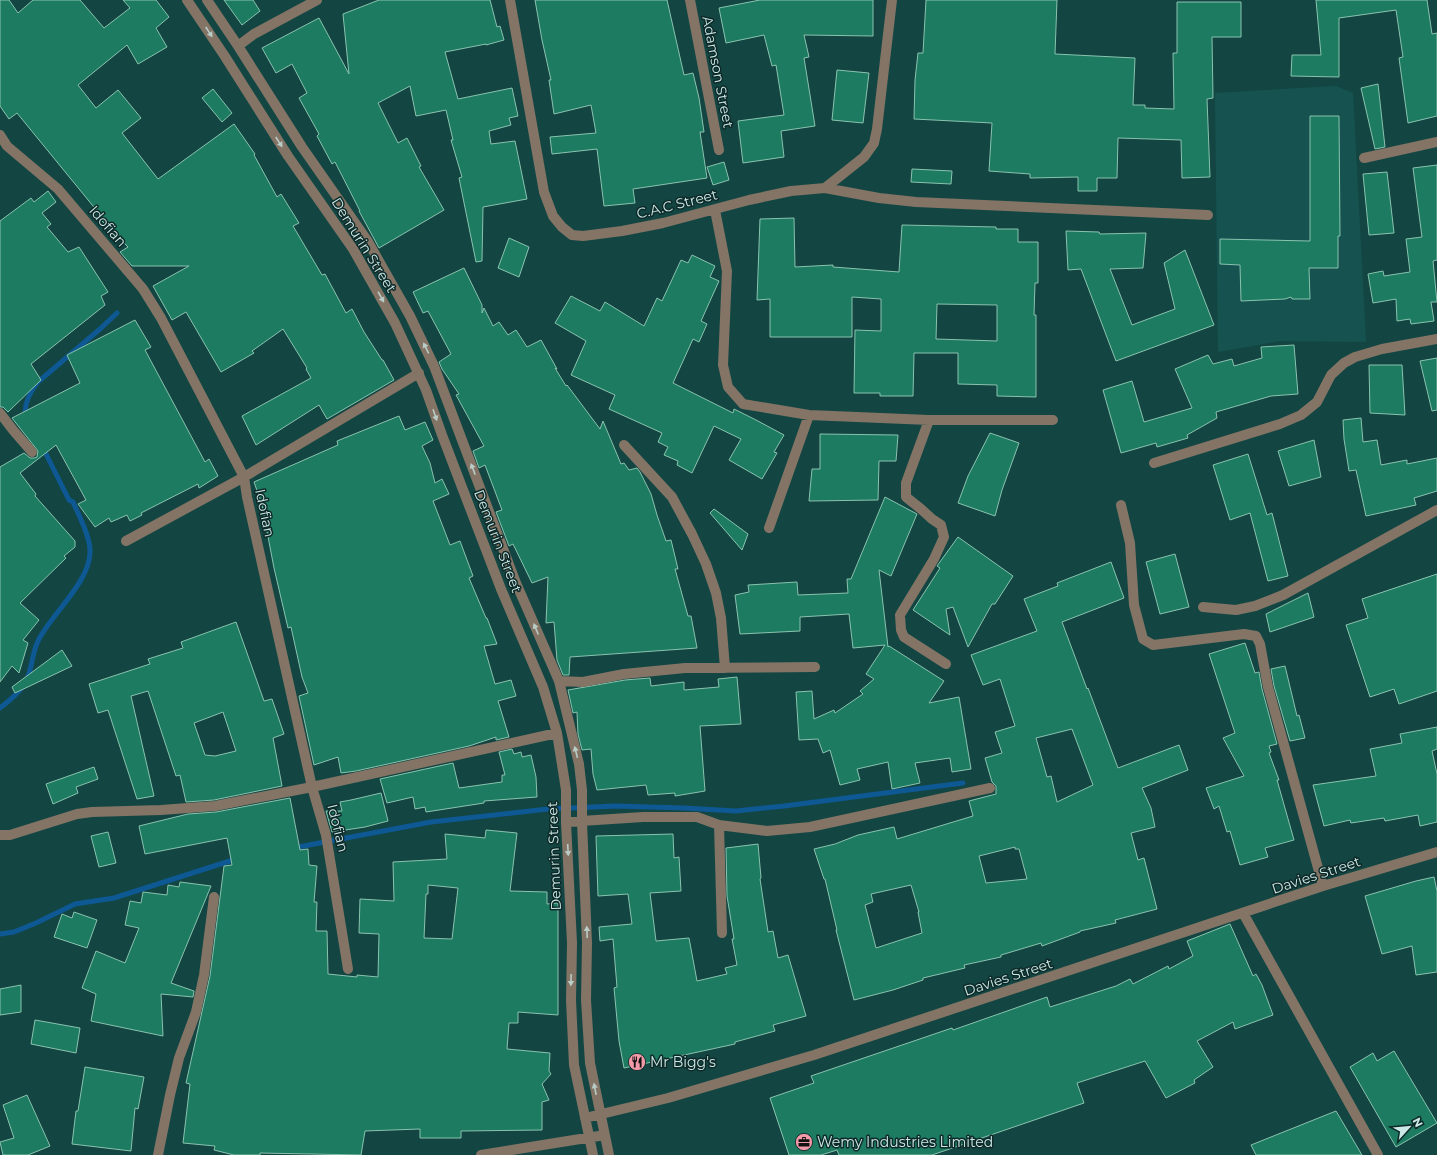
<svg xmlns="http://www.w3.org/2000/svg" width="1437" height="1155" font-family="Montserrat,sans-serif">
<rect width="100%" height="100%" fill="#134643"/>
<path fill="#165350" d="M1336,86L1353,93L1366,342L1280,341L1218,352L1215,93Z"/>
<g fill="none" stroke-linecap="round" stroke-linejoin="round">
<path stroke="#0e5894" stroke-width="5" d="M26,417C23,404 30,392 38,382L100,329L117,313
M0,708C9,701 17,695 24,685C33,671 31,653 39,639C53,613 89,582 90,553C91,538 79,516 73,502L69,500L43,448
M293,848L431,822L548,809L616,806L684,808L736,811L784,806L963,783
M0,934L14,932L36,923L75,904L114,898L236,859"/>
</g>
<path fill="#1c7b61" stroke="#8ac3ae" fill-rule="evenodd" d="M0,0H9L18,13L33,0H80L104,28L130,8L123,0H156L169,17L156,28L167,47L138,64L127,45L78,85L96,108L118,90L141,118L122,133L158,179L234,124L255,154L254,155L277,197L281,194L299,223L293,226L322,275L325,274L346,313L352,309L364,332L382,360H383L394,380L327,419L319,405L256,445L242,416L311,378L306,369L307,368L283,329L252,351L254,353L221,372L186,312L172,320L153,286L189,266H132L120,252L128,247L100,219L102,217L17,113L9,119L0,106Z
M224,0H253L260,11L242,25Z
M379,0H490L497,27L500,26L504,40L486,45V44L445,52L458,99L512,88L518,116L509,118L511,125L489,131L491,144L515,141L527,199L483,207L482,261L476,262L459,178L462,177L451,140H453L446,110L416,116L410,86L378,103L398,143L407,138L421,166L419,167L444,210L379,248L359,211H360L335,162L332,164L317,136L319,134L299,98L307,93L292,64L276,73L262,48L319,18L349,74L343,14Z
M535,0H667L684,75L693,73L699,98L704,132H700L707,178L633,189L635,203L604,206L597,149L552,154L550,137L596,133L591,105L554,114L549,80H551L542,40Z
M760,0H873V36L804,35L809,57L804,58L815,126L781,131L784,157L743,163L738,121L784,115L776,65L772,66L764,35L726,43L719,8Z
M926,0H1057L1055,54L1135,58L1133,105H1145V108L1174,109L1173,53H1177V2H1241V37H1212L1213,98L1207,99L1210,177L1182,178L1181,140L1118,138L1117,178H1097V191H1078V177L1030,178V174L989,171L992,123L914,119L915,80L918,53H923Z
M1316,0H1427L1432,34L1437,33V116L1408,123L1399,58L1403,57L1396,10L1339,18V77L1291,76L1292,55H1321Z
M837,70L869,73L863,123L832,120Z
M1378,84L1385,147L1375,149L1361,88Z
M213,89L232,113L222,122L202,98Z
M1310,116H1339L1340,236H1338V268H1309L1310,299H1292L1291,297L1285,299L1241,301L1240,265L1220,264V239L1310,241Z
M724,162L729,180L713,185L707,167Z
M1437,165V260L1433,261L1437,302H1431L1434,321L1411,324L1410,319L1397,321L1396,299L1373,303L1368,274L1383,271L1384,276L1410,272L1406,239L1422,237L1413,168Z
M912,169L952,171L951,184L911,182Z
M1387,172L1394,233L1369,235L1363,174Z
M48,191L56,202L42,213L51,224L47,227L68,252L79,247L108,292L101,296L105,305L31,364L41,380L8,412L3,407H0V221L31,198L34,202Z
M794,218L795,267L833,265V267L899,272L902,225L996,227V229H1018V242H1038V283H1035L1034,315H1036V397L997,396V385L958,384V353H914L913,396H880V393H854L855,330L881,331V299L852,297V337H770V299L757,300L760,219ZM937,304L997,305V341L936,339Z
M1066,231L1099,232L1100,234L1146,233L1143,268L1110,269L1132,325L1175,309L1164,263L1185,250L1214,325L1116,361L1081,269L1068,270Z
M509,238L529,247L519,277L498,268Z
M692,255L715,266L710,277L719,281L701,321L707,324L699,342L693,339L673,383L733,413L734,409L756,420L784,435L774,452L777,453L762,479L729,460L741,439L714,426L692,473L677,465L678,461L664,455L668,447L658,442L662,433L609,409L615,395L571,375L586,341L555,323L571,296L600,311L605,302L644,326L657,298L662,301L681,260L688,263Z
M464,268L482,305V313L484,308L493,326L499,322L508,335L516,330L527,347L541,340L557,369L555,368L566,386L567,385L600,429L603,421L621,464L624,463L629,470L637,468L640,472L651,494L657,515L666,541L671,540L678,569H675L688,616H691L697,648L570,657L569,675H563L557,660L554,622L546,623L548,577L532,583L513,544L509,546L496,512L502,510L485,465L479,468L473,451L484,446L456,395L459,394L442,369L439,362L451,354L428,311L423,313L413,292Z
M135,320L151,347L145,350L205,462L209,459L218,476L199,488L198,484L141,513L142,515L130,521L127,515L111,522L109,518L95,527L78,504L86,500L56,445L20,473L36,494L35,496L75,541V547L64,556L66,558L20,603L39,620L23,640L28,643L19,673L12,666L0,682V467L24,453L30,458H34L37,457L38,451L12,418L80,383L67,355Z
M1294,345L1298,394L1271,396L1216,412L1217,418L1187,435L1188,438L1157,447L1156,443L1121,453L1103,390L1132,381L1144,422L1192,408L1175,369L1208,355L1213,364L1232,359L1234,366L1262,358L1261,347Z
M1437,358V410L1432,411L1420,361Z
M1369,365H1402L1405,415L1370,413Z
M399,416L405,430L425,422L433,440L422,446L430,463L435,483L442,479L449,494L433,501L450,545L460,541L473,576L469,578L486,618H487L497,644L484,646L495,684L511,680L516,696L498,701L509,737L496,740V737L469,746L356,771L341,773L338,757L314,765L299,696L308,693L302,677L291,627L288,628L274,568L262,505L254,482L338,445L337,441Z
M1361,418L1363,442L1377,440L1381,465L1407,460V464L1437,458V491L1414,498L1416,505L1366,516L1356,470L1349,471L1344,439L1343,420Z
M990,433L1019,443L1002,490L995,516L958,503L968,476Z
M820,434L898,435L896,461H879L878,500L809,501L812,469H820Z
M1314,440L1321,477L1289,486L1278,451Z
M1248,454L1267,515L1272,513L1288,576L1268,581L1250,513L1230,520L1213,465Z
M885,497L917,514L891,576L879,570L888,647L889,646L944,681L929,703L959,697L971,769L952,772L950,758L915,763L920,783L892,789L888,762L857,769L860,780L840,785L830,750L823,753L818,739L799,740L796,692L812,691L814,719L834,710L835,713L863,694L860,691L874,679L866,674L885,645L853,648L849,614L800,617V631L740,634L735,595L749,592L748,585L797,582L798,595L848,593L847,579H851Z
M714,509L748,534L742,550L710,513Z
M958,537L1013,576L995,604H992L968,647L953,607L946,609L950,635L913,610L940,568L937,566Z
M1175,554L1189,607L1160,614L1146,562Z
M1111,562L1124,598L1062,622L1087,689L1088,688L1118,768L1179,745L1188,770L1142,788L1151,808L1155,827L1131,833L1138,860L1144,858L1157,909L1115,920L1116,923L1080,931V932L1042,946L1041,943L1001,955V957L964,965L965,968L923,978V980L893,990L854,1000L836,930H837L825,879H824L814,849L835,844L858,835L894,827L897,839L973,816L969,801L996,794V786L992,782L985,758L1002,753L995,732L1015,726L1000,679L983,685L971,655L1037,631L1024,599L1058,586L1057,583ZM1072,729L1093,785L1057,802L1051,776L1047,777L1036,738ZM1015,847V849H1019L1027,879L986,883L979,856ZM911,885L919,912H918L922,933L876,948L865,905L873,902L871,894Z
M1437,574V691L1399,704L1394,689L1370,697L1346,625L1368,618L1362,599Z
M1308,593L1314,617L1270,632L1266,614Z
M236,622L264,701L272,699L284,734L273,738L282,786L214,800L186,802L180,775L176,776L148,691L131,696L154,796L137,799L108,710L98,713L89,684L150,664L148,659L183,648L181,642ZM223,712L236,751L215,756L205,755L194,723Z
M1245,643L1255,673L1259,672L1262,689L1277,744L1269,746L1271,752L1269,753L1279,780H1277L1294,840L1265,848L1268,857L1240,865L1230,831L1227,832L1219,806L1214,809L1206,788L1244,776L1223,738L1235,733L1209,654Z
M62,650L72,666L15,693L12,687Z
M1285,666L1297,716L1299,715L1305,738L1290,741L1274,686L1271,669Z
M737,677L741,724L700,726L705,791L675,796V793L648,795L646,785L597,790L593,774L591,749L582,750L578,734L577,712L573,713L568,690L625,680L650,678L651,686L684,682V690L719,687L718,679Z
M1437,727V749L1432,751L1437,774V822L1420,826L1418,815L1385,821L1384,818L1351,823L1350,820L1324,826L1313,785L1376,776L1370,749L1402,743L1400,734Z
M512,749L514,754L521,752L522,757L531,755L536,777L537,797L484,801V803L426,812L425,807L415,809L413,797L387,803L380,779L453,763L459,788L502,782V775H505L499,752Z
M94,767L98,779L76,787L78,793L53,804L46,784Z
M381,793L388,821L365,827L332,832L326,811H342L340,802L351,800Z
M290,798L300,850L308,849L309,865L317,866L314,902H317L316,931H327L328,974L357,977V975L378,977L379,934L359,933L360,899L394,901L393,862L447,859L445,834L485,838L486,830L517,833L510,891L547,892V904L558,903V1015L518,1012V1023H509L507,1049L550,1053L549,1071L551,1074L542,1084L549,1100L542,1102V1130L461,1131V1138H420V1129L365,1131L361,1155L260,1153V1155H234L214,1150L215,1146L183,1143L190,1084L186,1083L210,976L224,866L232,865L227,838L145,854L139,826L188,814L216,812ZM428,885L458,888L452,939L424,938L426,894H428Z
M108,832L116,863L99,867L91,836Z
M673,834L674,858L679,857L681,891L650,893L656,941L689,938L697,981L727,974L725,968L737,965L732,939H734L727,896L726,848L758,844L761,878L760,879L768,932L773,931L778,958L788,955L806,1016L773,1025L775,1031L735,1042V1044L624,1068L619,1041L614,988L617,987L613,939L600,941L599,927L632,924L628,894L598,896L596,836Z
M1434,877L1437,891V972L1416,975L1412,946L1382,954L1365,896L1416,881Z
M180,882L211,886L171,983L194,991L193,997L161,994L163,1036L91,1021L96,994L82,988L96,951L125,963L139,928L125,925L130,901L141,903L143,892L167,895L168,885L179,887Z
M74,912L97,920L87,948L54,937L62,914L72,918Z
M1230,924L1253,976L1256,974L1262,985L1273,1015L1235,1029L1233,1022L1197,1041L1213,1067L1194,1080L1195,1083L1166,1098L1145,1061L1077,1083L1084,1103L932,1155H839L837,1150L821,1155H789L770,1098L814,1083L811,1076L952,1028L953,1030L1047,997L1050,1007L1116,986L1130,979L1133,984L1168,966L1169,969L1193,956L1187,941Z
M21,985V1012L0,1015V989Z
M35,1020L80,1028L76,1053L31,1044Z
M1394,1051L1437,1123L1396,1147L1350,1067L1373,1053L1377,1061Z
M85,1067L144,1077L138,1109L135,1108L131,1151L72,1144L76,1111H78Z
M27,1095L50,1146L28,1155H3L0,1142L14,1138L3,1105Z
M1336,1111L1362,1155H1256L1251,1145Z"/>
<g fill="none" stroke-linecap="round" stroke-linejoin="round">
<path stroke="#837465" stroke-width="10" d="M187,0L224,55L288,156L353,249L395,323L426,390L442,435L501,589L543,687L557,733L566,790V822L572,943L571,1000L574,1065L593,1155
M207,0L238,46L302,147L367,240L410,316L434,366L516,583L559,681L579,764L582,790V822L587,943L586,1000L590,1063L609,1155
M510,0L544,192L553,216L562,227L572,235L583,236L622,231L663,223L749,200L791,191L825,188L864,157L874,143L877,129L892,0
M690,0L719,150
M238,46L254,34L317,0
M0,135L7,146L58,189L143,289L161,318L244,477L247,497L312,787L326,835L348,969
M1364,158L1437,142
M825,188L879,198L916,202L1208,215
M715,210L727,271L723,365L728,387L743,404L809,415L929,420H1053
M0,413L13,430L32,452
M929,420L906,483V497L921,509L932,519L941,525L944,537L934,559L900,615L901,630L904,637L946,664
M624,445L672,497L692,534L706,564L716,593L721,618L725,668
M1154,463L1280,424L1301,415L1317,402L1331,375L1344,363L1355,357L1382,349L1437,339
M1121,505L1130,543L1134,605L1143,639L1153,645L1244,634L1256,636L1260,644L1268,687L1323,886
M769,528L809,415
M126,541L244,477L419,373
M1203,607L1236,610L1255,606L1283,595L1437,510
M559,681L583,682L624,674L685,668L815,667
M566,822L643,817H697L719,825L767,831L810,827L990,788
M719,825L722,933
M0,835H10L77,814L92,812L161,810L215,806L312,787L557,733
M1243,913L1378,1155
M585,1118L668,1098L814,1055L1323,886L1437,852
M158,1155L170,1095L179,1058L196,1012L204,975L214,897
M481,1155L605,1135"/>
</g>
<defs><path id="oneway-solid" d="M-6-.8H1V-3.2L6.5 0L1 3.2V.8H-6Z"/></defs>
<g fill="#b9ccc6">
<use href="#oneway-solid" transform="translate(209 32) rotate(57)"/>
<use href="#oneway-solid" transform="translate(279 142) rotate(57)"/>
<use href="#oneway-solid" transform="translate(381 297) rotate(61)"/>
<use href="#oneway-solid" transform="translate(426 348) rotate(-116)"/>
<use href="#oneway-solid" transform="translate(435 415) rotate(71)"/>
<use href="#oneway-solid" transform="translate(473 469) rotate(-111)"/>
<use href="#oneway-solid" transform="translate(536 629) rotate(-113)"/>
<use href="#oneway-solid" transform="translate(576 752) rotate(-104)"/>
<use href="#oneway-solid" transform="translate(568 850) rotate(87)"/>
<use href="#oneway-solid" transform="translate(587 932) rotate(-92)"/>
<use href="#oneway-solid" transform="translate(571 980) rotate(91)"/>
<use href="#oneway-solid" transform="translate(595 1089) rotate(-101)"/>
</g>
<defs>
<symbol id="restaurant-disc" viewBox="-11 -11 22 22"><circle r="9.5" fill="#f39aa8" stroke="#0e2928"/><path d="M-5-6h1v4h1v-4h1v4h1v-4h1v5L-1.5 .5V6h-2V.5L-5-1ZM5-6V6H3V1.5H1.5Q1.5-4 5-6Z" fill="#111"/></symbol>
<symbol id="office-disc" viewBox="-11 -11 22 22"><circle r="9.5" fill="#f39aa8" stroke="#0e2928"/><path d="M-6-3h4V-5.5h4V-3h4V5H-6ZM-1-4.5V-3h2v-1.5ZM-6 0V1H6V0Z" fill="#111"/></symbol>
</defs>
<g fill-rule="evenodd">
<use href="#restaurant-disc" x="627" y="1052" width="20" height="20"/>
<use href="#office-disc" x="794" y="1132" width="20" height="20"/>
</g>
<g text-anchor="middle" stroke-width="3" stroke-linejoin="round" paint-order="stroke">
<g font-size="14" fill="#cbeae7" stroke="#0e2928">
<text transform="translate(718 72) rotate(79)" y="5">Adamson Street</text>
<text transform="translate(677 204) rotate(-14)" y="5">C.A.C Street</text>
<text transform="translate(108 226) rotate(49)" y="5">Idofian</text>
<text transform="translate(364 245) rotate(58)" y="5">Demurin Street</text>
<text transform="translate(265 513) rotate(78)" y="5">Idofian</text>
<text transform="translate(498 541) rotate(69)" y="5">Demurin Street</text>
<text transform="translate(338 828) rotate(76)" y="5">Idofian</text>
<text transform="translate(554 856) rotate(-92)" y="5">Demurin Street</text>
<text transform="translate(1316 875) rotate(-18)" y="5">Davies Street</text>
<text transform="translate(1008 977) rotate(-18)" y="5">Davies Street</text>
</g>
<g font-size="14" fill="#cbeae7" stroke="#0e2928" text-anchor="start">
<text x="650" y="1067">Mr Bigg's</text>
<text x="817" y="1147">Wemy Industries Limited</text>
</g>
</g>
<g transform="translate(1409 1127) rotate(63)" stroke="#0e2928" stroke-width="3" paint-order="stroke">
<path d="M0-3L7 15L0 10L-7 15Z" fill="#cbeae7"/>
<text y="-6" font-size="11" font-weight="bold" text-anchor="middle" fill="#cbeae7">N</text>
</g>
</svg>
